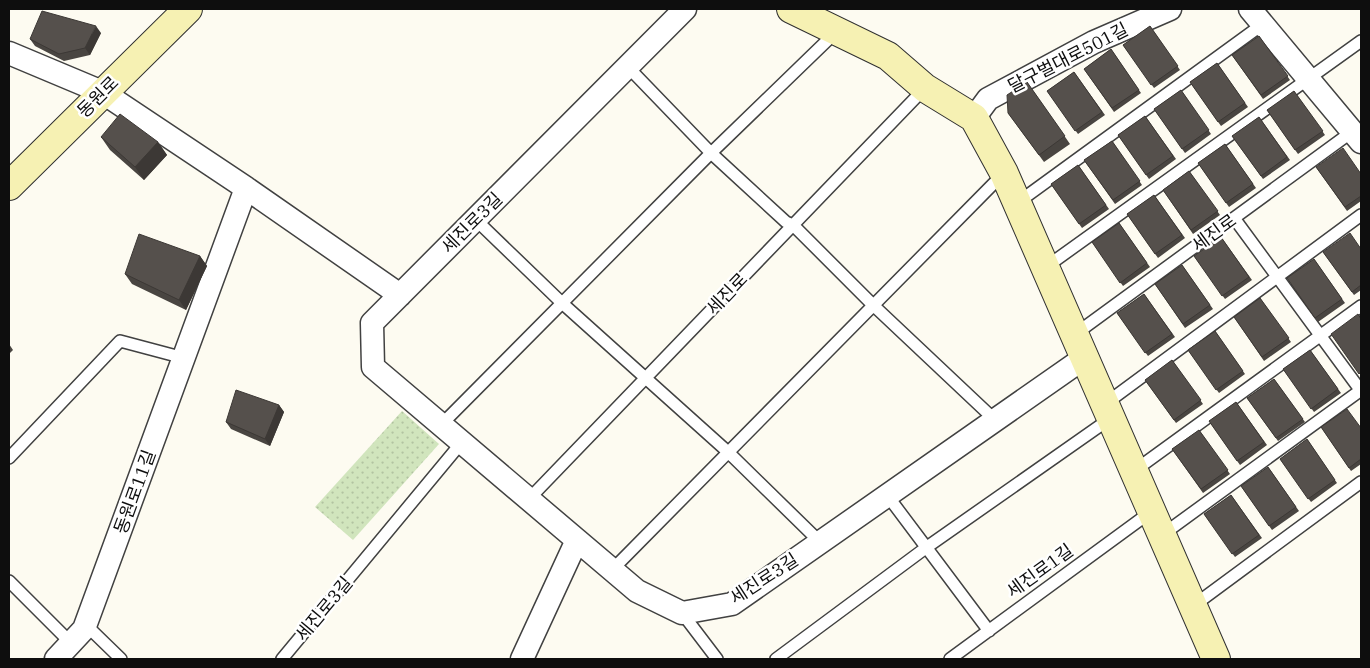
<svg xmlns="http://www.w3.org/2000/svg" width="1370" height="668" font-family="'IBM Plex Serif','Noto Sans KR',serif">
<defs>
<pattern id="park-dots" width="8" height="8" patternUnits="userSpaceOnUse" patternTransform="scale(1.25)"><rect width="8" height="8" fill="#d1e5bd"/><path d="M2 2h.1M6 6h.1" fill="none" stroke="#b2c3a1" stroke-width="1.8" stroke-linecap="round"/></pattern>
</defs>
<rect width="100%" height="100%" fill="#fdfbf1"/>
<path fill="url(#park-dots)" d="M402,411L439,444L353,540L315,507Z"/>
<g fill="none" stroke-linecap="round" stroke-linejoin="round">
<defs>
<path id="lane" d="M627,66L711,153L786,222L793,225L873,305L995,420
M1017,203L1263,24
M1234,218L1361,391
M475,219L562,303L728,452L820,542
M1046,267L1361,41
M1074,335L1353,131
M1105,404L1361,215
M441,425L711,153L837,31
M9,458L120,341L184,358
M1134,471L1361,306
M887,495L989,631
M529,499L925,88
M1162,535L1361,390
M612,570L1004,173
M9,581L71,643
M1193,606L1361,482
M682,613L717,659
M86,625L121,659
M282,659L462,442
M776,659L927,547L1111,418
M950,659L1152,511"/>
<path id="street" d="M685,9L372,323L373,367L637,591L682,613L732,604L1084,358
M1250,9L1361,142
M9,53L102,92L246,188L84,629L56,659
M974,118L988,99L1094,42L1170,9
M246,188L400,295
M522,659L577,540"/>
<path id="secondary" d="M791,9L888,56L925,88L974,118L1004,173L1216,659
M9,186L188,9"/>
</defs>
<use href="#lane" stroke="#414141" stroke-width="14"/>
<use href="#street" stroke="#414141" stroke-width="25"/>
<use href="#secondary" stroke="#303030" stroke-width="30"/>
<use href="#lane" stroke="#fff" stroke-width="11"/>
<use href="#street" stroke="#fff" stroke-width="22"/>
<use href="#secondary" stroke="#f6f1b3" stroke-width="28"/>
</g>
<path fill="#494541" d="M1150,26L1180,70L1154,88L1123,45Z
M101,33L90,55L64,61L35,46L30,39Z
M1259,36L1290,80L1263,99L1232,55Z
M1111,49L1141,93L1114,112L1084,69Z
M1217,63L1248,107L1221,126L1190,82Z
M1074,72L1105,115L1078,134L1047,91Z
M1027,82L1070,144L1044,162L1008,113Z
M1181,90L1211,134L1185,153L1154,109Z
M1294,91L1325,135L1298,154L1267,110Z
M1145,116L1176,159L1149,179L1118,135Z
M1259,117L1290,160L1263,179L1232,136Z
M101,137L158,142L167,155L144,180L110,150Z
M1112,141L1142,185L1115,204L1084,160Z
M1225,144L1256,188L1229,207L1198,163Z
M1078,165L1109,209L1082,228L1051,184Z
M1316,167L1361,174V201L1347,211Z
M1189,171L1220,215L1193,234L1163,190Z
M1154,195L1185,238L1158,258L1127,214Z
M1119,223L1150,267L1123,286L1092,242Z
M1221,237L1252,280L1225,299L1194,256Z
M1361,249V290L1354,295L1323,252Z
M200,256L207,266L186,310L132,284L125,274Z
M1314,259L1345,303L1318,322L1287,278Z
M1182,265L1213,309L1185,328L1155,284Z
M1144,294L1175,337L1148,356L1117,313Z
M1260,298L1291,342L1264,361L1234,317Z
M1215,331L1245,374L1219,393L1188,350Z
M9,344L13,350L9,354Z
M1310,350L1341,393L1314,412L1283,369Z
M1172,360L1203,404L1176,423L1145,380Z
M1274,379L1305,422L1278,441L1247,398Z
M1236,402L1267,445L1240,465L1209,421Z
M279,405L284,412L270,446L231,429L226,422Z
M1321,427L1361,428V464L1351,471Z
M1199,430L1230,474L1203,493L1172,449Z
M1307,439L1337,483L1311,502L1280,459Z
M1268,467L1299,511L1272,530L1241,486Z
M1231,495L1262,538L1235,557L1204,514Z"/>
<path fill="#3c3835" d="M96,26L101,33L90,55L85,48Z
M158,142L167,155L144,180L135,167Z
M200,256L207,266L186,310L179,300Z
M279,405L284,412L270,446L265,439Z"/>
<path fill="#55504c" stroke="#3c3835" d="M42,11L96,26L85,48L59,54L30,39Z
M1150,26L1178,66L1151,85L1123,45Z
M1259,36L1288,76L1261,95L1232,55Z
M1111,49L1139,90L1112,108L1084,69Z
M1217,63L1245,103L1218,122L1190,82Z
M1074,72L1102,112L1075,131L1047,91Z
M1027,82L1065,136L1039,155L1008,113L1007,95Z
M1181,90L1209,130L1182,149L1154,109Z
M1294,91L1323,131L1295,150L1267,110Z
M120,114L158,142L135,167L101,137Z
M1145,116L1173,156L1146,175L1118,135Z
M1259,117L1287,157L1261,176L1232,136Z
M1112,141L1140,181L1113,200L1084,160Z
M1225,144L1253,184L1226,203L1198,163Z
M1343,148L1361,174V196L1345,207L1316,167Z
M1078,165L1106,205L1079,224L1051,184Z
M1189,171L1218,211L1191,230L1163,190Z
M1154,195L1182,235L1155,254L1127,214Z
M1119,223L1147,263L1120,283L1092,242Z
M1350,233L1361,249V285L1352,292L1323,252Z
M139,234L200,256L179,300L125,274Z
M1221,237L1249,277L1222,296L1194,256Z
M1314,259L1342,299L1315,318L1287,278Z
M1182,265L1210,305L1183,324L1155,284Z
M1144,294L1172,334L1145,353L1117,313Z
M1260,298L1289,338L1262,357L1234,317Z
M1358,314L1361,319V372L1359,374L1331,334Z
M1215,331L1243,371L1216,390L1188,350Z
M1310,350L1338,389L1311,409L1283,369Z
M1172,360L1201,400L1174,420L1145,380Z
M1274,379L1303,419L1276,438L1247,398Z
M236,390L279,405L265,439L226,422Z
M1236,402L1264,442L1237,461L1209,421Z
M1347,409L1361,428V459L1349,468L1321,427Z
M1199,430L1228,470L1201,489L1172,449Z
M1307,439L1335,480L1308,499L1280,459Z
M1268,467L1296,507L1269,526L1241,486Z
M1231,495L1259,535L1232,554L1204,514Z"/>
<g text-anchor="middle" stroke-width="5" stroke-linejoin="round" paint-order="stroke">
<g font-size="18" fill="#0e0e0e" stroke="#fff">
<text transform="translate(1068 58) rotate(-27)" y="6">달구벌대로501길</text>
<text transform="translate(98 97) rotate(-45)" y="6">동원로</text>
<text transform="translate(472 223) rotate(-45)" y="6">세진로3길</text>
<text transform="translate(1214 233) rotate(-36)" y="6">세진로</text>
<text transform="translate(727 294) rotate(-46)" y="6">세진로</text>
<text transform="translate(135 492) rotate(-70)" y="6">동원로11길</text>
<text transform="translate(1040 571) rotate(-36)" y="6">세진로1길</text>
<text transform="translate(764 579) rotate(-33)" y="6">세진로3길</text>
<text transform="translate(324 609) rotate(-50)" y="6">세진로3길</text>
</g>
</g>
<rect width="1370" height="668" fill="none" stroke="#0e0e0e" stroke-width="20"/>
</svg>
